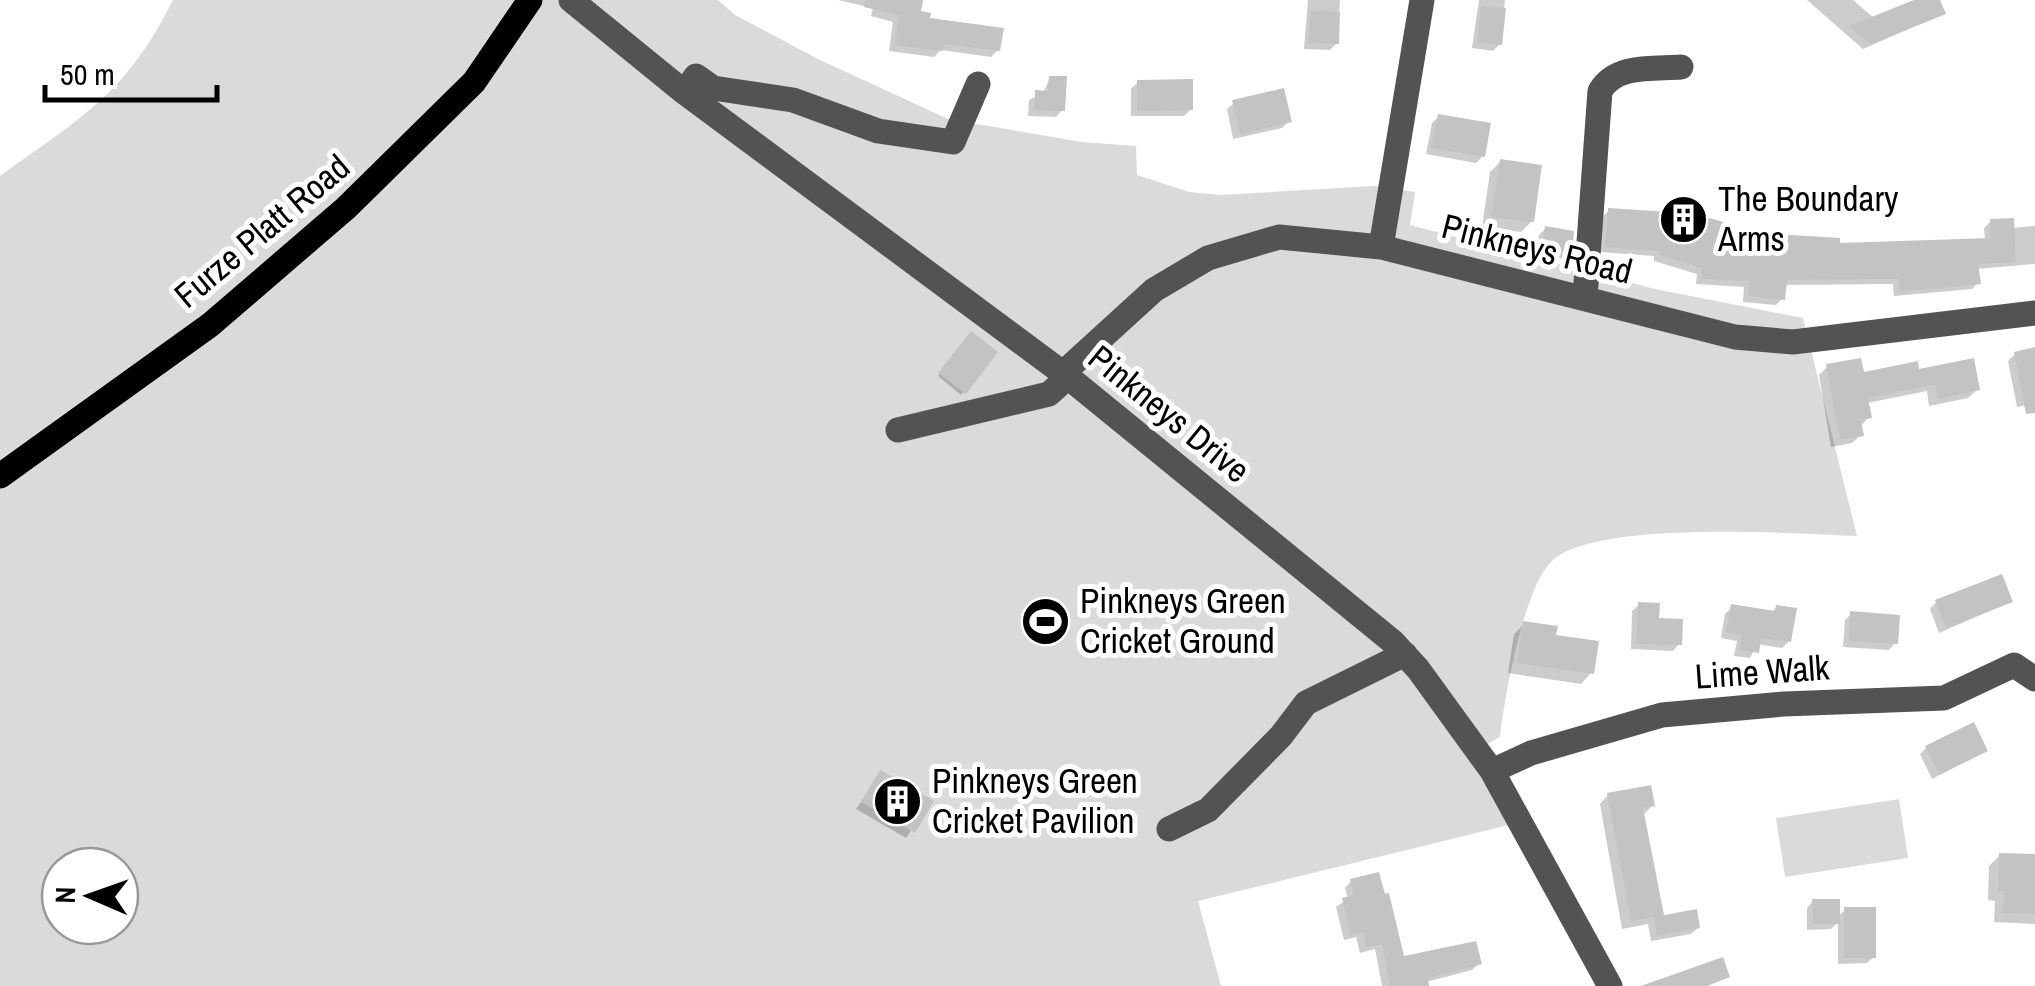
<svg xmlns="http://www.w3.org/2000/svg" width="2035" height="986" font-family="'Archivo Narrow',sans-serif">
<rect width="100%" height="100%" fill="#fff"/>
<path fill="#dadada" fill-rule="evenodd" d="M173,0H718L735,15L818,59L948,119L1082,142L1136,146L1137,175L1189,192L1221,195L1374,186L1415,192L1410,225L1655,289L1803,318L1857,536C1797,534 1594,519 1551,562C1524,588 1504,699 1500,737L1479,749L1513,824L1198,901L1221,986H0V176C82,117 126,94 173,0ZM60,866H120V926H60Z
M1899,799L1908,858L1785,877L1776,818Z"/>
<path fill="#0003" d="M838,0H920L918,13L928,20L998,50L991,57L941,50L934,57L889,51L893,22L871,16L873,8Z
M1308,0H1340L1337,43L1330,50L1304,49Z
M1479,0H1505L1500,44L1493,51L1472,48Z
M1807,0H1853L1874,18L1920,0H1937L1943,14L1863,49Z
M1050,78L1062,110L1056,117L1028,116L1029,100L1043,93Z
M1138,82L1191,109L1184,116H1131V89Z
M1234,103L1289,121L1282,128L1233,139L1227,109Z
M1439,116L1483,156L1476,163L1426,154L1432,123Z
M1500,162L1532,221L1521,232L1482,227L1490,172Z
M1672,205L1725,234L1838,246L1985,241L1984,228L1991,221L2012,228L2035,226V264L1976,269L1978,283L1972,289L1894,296L1893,284L1784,285L1782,299L1776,305L1743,302L1744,287L1696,284L1697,274L1654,261V256L1600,252L1602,217L1609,211L1665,214Z
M1546,228L1569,252L1563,259L1536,254L1539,235Z
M971,334L995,353L961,395L938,376Z
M2035,350V403L2017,407L2008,361L2015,354Z
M1827,367L1862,374L1917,372L1977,390L1968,398L1929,406L1927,391L1867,403L1869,417L1860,427L1861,435L1852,443L1831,447L1819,375Z
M1936,602H2010L1939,633L1930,609Z
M1639,605L1679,644L1673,651L1631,649L1632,611Z
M1732,607L1771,613L1777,607L1789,641L1782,648L1757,644L1750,658L1734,656L1737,641L1721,638L1725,614Z
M1851,614L1895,643L1889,650L1843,647L1845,620Z
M1524,624L1553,637L1591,673L1581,684L1508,673L1514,634Z
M1926,748L1985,751L1932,779L1920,754Z
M881,773L930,802L906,838L856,809Z
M1608,795L1652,806L1642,816L1662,914L1657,919L1698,928L1691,934L1651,941L1648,924L1622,929L1600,804Z
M2000,855L2035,856V924L1994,922L1995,901L1988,900L1989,866Z
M1351,881L1402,959L1479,964L1472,970L1426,982L1427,986H1382L1375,949L1360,953L1356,937L1344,940L1336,907L1348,899L1345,888Z
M1813,901L1837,917L1845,910L1874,957L1867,963L1838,964V922L1831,929L1807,930V908Z"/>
<path fill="#c3c3c3" d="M865,0H923L921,11L931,13L930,18L1004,28L1000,51L944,44L943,51L895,45L899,15L864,7Z
M1914,0H1940L1946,14L1871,44L1849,26Z
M1481,6L1506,8L1502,45L1477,42Z
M1310,11L1340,12L1339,44L1309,43Z
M1049,76H1067L1065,111L1034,110L1035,90L1048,91Z
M1193,79V110L1137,111V80Z
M1284,88L1292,122L1240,134L1232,100Z
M1438,114L1491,123L1485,157L1431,148Z
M1500,159L1542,165L1534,222L1491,217Z
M1671,203L1697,204L1696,214L1730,224L1728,231L1840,238V243L1991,238L1990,219L2014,218L2016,262L1978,264L1981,284L1931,289L1899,291V279L1787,280L1785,300L1748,296L1749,281L1702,279V268L1659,255L1660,251L1605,247L1608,208L1670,212Z
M1545,226L1574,231L1572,254L1541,248Z
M971,331L998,352L966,394L938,373Z
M2035,347V413L2026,414L2014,352Z
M1861,358L1864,372L1918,361L1919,369L1974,358L1980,390L1938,399L1935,384L1868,398L1872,418L1861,420L1864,436L1840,440L1826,364Z
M2002,574L2013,602L1946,628L1935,600Z
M1638,602L1660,603L1659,618L1683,619L1682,645L1636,644Z
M1731,604L1775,611L1776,605L1797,608L1791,642L1761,638L1759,653L1739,650L1742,635L1726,632Z
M1850,611L1900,615L1898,644L1849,641Z
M1523,621L1558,626L1556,635L1599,641L1594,674L1517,663Z
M1974,722L1988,751L1939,775L1925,746Z
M880,770L934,801L915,833L861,802Z
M1651,785L1655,806L1643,808L1664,915L1631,921L1607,793Z
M1999,853L2035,854V914L2003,913L2004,891H1998Z
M1379,872L1385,894L1389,893L1404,956L1476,941L1482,964L1428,978L1429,986H1390L1382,944L1367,948L1363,932L1351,935L1342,898L1354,895L1350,879Z
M1812,899H1840V924H1813Z
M1844,907H1876V958H1844Z
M1697,909L1700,928L1657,936L1654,917Z
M1723,957L1730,977L1707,986H1641Z"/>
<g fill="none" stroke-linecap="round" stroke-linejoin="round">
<defs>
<path id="major" d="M0,476L210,325L346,208L474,82L530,0"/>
</defs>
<use href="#major" stroke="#dbdbdb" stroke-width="30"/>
<path stroke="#535353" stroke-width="25" d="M571,0L684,92L1068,377L1393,642L1418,669L1492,771L1610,986
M684,92L696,76L713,88L793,100L878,131L953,142L978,84
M1381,247L1422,0
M1585,297L1600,91C1616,64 1652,69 1681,67
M1063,373L1154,290L1208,258L1279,237L1381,247L1735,337L1793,342L2035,313
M898,430L1049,394L1068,377
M1492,771L1531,753L1662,715L1784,704L1944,698L2014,665L2035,679
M1169,829L1208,810L1281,736L1306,703L1405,654"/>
<use href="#major" stroke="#000" stroke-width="25"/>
</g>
<defs>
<symbol id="building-disc" viewBox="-11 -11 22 22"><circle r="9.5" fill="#000" stroke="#fff"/><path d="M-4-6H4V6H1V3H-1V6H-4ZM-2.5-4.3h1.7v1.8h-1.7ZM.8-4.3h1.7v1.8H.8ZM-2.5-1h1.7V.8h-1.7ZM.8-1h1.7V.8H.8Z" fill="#fff"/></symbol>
<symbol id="stadium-disc" viewBox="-11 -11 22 22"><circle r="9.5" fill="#000" stroke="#fff"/><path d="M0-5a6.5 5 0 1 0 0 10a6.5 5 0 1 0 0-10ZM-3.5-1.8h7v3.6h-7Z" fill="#fff"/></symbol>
</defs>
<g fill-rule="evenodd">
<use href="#building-disc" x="1656" y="192" width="55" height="55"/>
<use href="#stadium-disc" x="1018" y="594" width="55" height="55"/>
<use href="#building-disc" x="870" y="774" width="55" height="55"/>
</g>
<g text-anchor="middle" stroke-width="10" stroke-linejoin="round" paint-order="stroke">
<g font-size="35" fill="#000" stroke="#fff" text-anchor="start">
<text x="1718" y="211">The Boundary<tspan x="1718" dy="40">Arms</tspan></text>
<text x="1080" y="613">Pinkneys Green<tspan x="1080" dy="40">Cricket Ground</tspan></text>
<text x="932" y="793">Pinkneys Green<tspan x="932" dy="40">Cricket Pavilion</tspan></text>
</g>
<g font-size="35" fill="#000" stroke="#fff">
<text transform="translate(262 231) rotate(-40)" y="12">Furze Platt Road</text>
<text transform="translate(1537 249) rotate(14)" y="12">Pinkneys Road</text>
<text transform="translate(1169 414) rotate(39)" y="12">Pinkneys Drive</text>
<text transform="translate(1762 672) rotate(-4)" y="12">Lime Walk</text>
</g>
</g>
<g transform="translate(90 896) rotate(272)"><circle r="48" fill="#ffffff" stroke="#999999" stroke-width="2.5"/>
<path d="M0-8L18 38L0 25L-18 38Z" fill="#000000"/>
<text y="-15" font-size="28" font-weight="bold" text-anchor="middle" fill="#000000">N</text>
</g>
<path d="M45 85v15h172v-15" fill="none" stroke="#000000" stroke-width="5"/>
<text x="60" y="85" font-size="30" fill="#000000" stroke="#ffffff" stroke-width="8" paint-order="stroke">50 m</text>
</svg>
